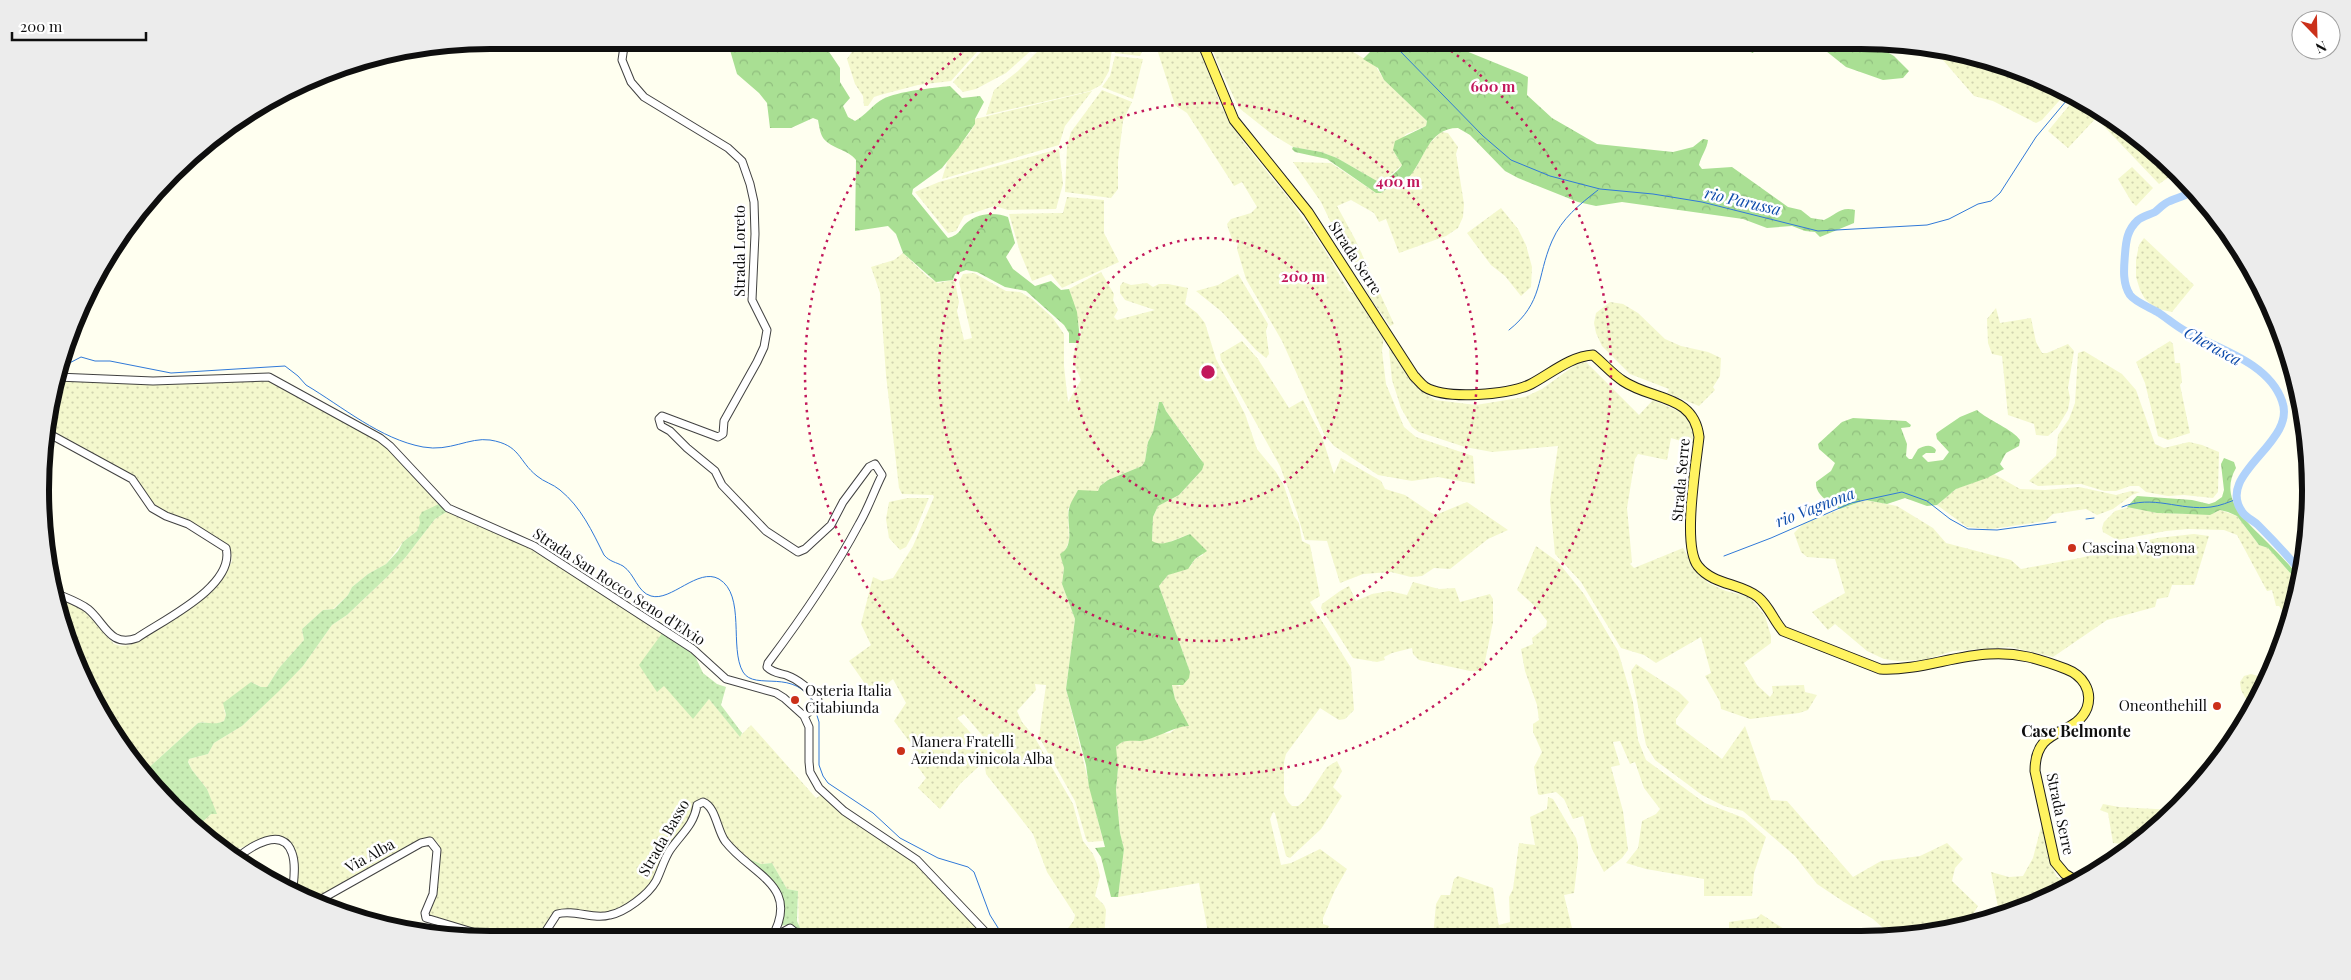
<svg xmlns="http://www.w3.org/2000/svg" width="2351" height="980" font-family="'Playfair Display',serif">
<defs>
<pattern id="farmland-dots" width="8" height="8" patternUnits="userSpaceOnUse" patternTransform="scale(1.25)"><rect width="8" height="8" fill="#f4f8cd"/><path d="M2 2h.1M6 6h.1" fill="none" stroke="#d0d3af" stroke-width="1.8" stroke-linecap="round"/></pattern>
<pattern id="grass-dots" width="8" height="8" patternUnits="userSpaceOnUse" patternTransform="scale(1.25)"><rect width="8" height="8" fill="#c9edb5"/><path d="M2 2h.1M6 6h.1" fill="none" stroke="#abca9a" stroke-width="1.8" stroke-linecap="round"/></pattern>
<pattern id="forest-crowns" width="20" height="18" patternUnits="userSpaceOnUse" patternTransform="scale(1.25)"><rect width="20" height="18" fill="#a9df93"/><path d="M2 6a3 3 0 1 1 6 0M12 15a3 3 0 1 1 6 0" fill="none" stroke="#90be7e"/></pattern>
</defs>
<rect width="100%" height="100%" fill="#fffff0"/>
<path fill="url(#farmland-dots)" d="M860,40H888L904,46L906,40H984L985,43L951,81L918,85L880,95L874,97L868,106H864L863,96L855,84L847,59Z
M992,40H1043L1006,73L976,89L963,92L953,82Z
M1049,40H1073L1080,49L1087,40H1110L1112,48L1109,71L1101,85L1090,91L986,115L994,90L1018,71Z
M1116,40H1144L1145,45L1140,56L1115,53Z
M1154,40H1197L1221,106L1243,142L1293,204L1324,249L1349,291L1356,295L1384,335L1382,351L1386,384L1404,427L1416,437L1473,456L1475,484L1438,477L1412,481L1378,475L1334,446L1324,434L1282,341L1246,279L1237,249L1238,241L1233,242L1228,228L1227,224L1231,219L1251,213L1257,207L1242,182L1234,186L1187,113L1175,105Z
M1209,40H1333L1375,65L1384,80L1427,121L1426,126L1406,134L1393,150L1402,165L1386,179L1377,181L1337,158L1321,152L1293,147L1273,135L1239,108L1218,64Z
M1936,52L2005,64L2067,92L2042,120L2036,123L1993,101L1974,96Z
M1115,56L1143,59L1133,99L1102,87L1110,76Z
M1102,90L1132,102L1123,121L1118,162V189L1111,198L1065,192L1067,146L1071,132Z
M1092,91L1065,126L1059,145L942,179L948,159L969,134L975,124V119Z
M2077,96L2157,151L2176,172L2159,184L2096,118L2068,148L2048,131Z
M1441,132L1448,133L1458,147L1456,154L1464,204L1463,217L1458,228L1446,236L1399,253L1386,219L1379,222L1374,213L1351,200L1337,206L1355,239L1394,324L1390,326L1371,299L1343,248L1321,202L1293,162L1331,163L1376,193L1384,191L1391,186L1403,181L1416,168L1428,145Z
M1059,149L1063,184L1056,209L1008,210L995,206L964,216L956,231L948,233L915,192L939,182Z
M2132,167L2153,188L2136,206L2131,201L2118,179Z
M1067,197L1104,200V233L1119,262L1062,288L1051,274L1032,281L1020,252L1009,214L1063,213Z
M1501,208L1518,229L1526,245L1532,267L1531,287L1521,296L1505,276L1491,265L1467,233Z
M2144,238L2194,285L2172,312L2158,309L2153,306L2145,299L2140,290L2136,277V260L2139,245Z
M903,253L928,277L938,283L953,280L955,282L959,302L957,311L964,340L972,338L959,282L963,274L974,273L1006,291L1020,292L1032,299L1052,317L1064,334V366L1068,402L1081,380L1074,364L1073,357L1077,343L1080,339L1081,333L1069,289L1101,272L1114,294L1113,300L1118,310L1114,317L1117,320L1155,310L1125,300L1120,293V286L1123,282L1131,285L1147,283L1153,287L1159,284H1168L1188,288L1185,304L1197,313L1205,323L1216,359L1245,414L1257,449L1276,472L1284,486L1294,516L1299,523L1302,541L1310,545L1320,596L1310,602L1351,668L1354,710L1345,719L1339,720L1320,708L1286,754L1284,762V794L1288,802L1292,806H1298L1305,800L1327,767L1337,761L1342,771L1333,787L1342,796L1321,829L1290,858L1286,856L1275,813L1273,812L1270,819L1281,865L1291,863L1320,849L1347,869L1335,890L1323,918V924L1329,926L1324,938H1209L1199,883L1118,897L1124,849L1120,833L1116,790L1118,768L1115,751L1117,745L1130,738L1138,741L1157,734L1170,733L1179,726L1184,718L1175,699L1172,684L1180,686L1190,672L1159,586L1168,575L1190,567L1195,559L1203,555L1190,534L1164,544H1158L1152,542L1153,517L1158,506L1179,495L1202,470L1201,459L1166,411L1162,402H1159L1158,405L1153,432L1148,442L1145,461L1142,466L1108,480L1100,486L1098,491H1078L1068,509L1069,541L1064,553L1061,555L1064,568L1062,584L1075,619L1066,689L1103,841L1088,842L1086,839L1075,801L1039,737L1046,685L1035,684L1036,690L1017,711L1022,722L1035,738L1073,804L1083,841L1093,854L1097,864L1100,876L1095,896L1104,905L1106,910L1104,938H1074L1069,936L1067,930L1074,920L1075,915L1047,872L1033,834L986,774L985,767L998,754L964,714L957,718L991,755L961,783L940,809L918,788L926,778L918,767V753L894,721L906,703L893,679L873,695L849,661L871,645L861,624L873,577L882,581L893,578L913,546L934,497L933,495L902,494L899,488L886,375L880,293L871,267L894,260Z
M1238,274L1268,324L1266,331L1269,354L1266,358L1256,350L1222,312L1196,291L1218,285Z
M1610,302L1623,304L1638,313L1665,339L1681,346L1708,352L1721,358L1720,376L1713,387L1715,390L1699,406L1667,393L1669,389L1630,374L1602,346L1596,333L1594,323L1596,313Z
M1996,308L2000,323L2031,318L2036,342L2042,353H2047L2068,344L2074,351L2068,388L2070,398L2068,410L2057,428L2048,436L2036,435L2034,424L2008,415L2002,356L1992,354L1988,343L1987,319Z
M1242,341L1258,359L1289,408L1303,400L1322,437L1334,474L1341,458L1381,481L1385,489L1405,495L1433,514H1438L1467,502L1508,530L1488,539L1450,569L1434,568L1422,576L1411,577L1391,572L1363,574L1340,583L1327,541L1305,540L1297,513L1280,466L1221,360L1220,354Z
M2170,341L2173,344L2175,363H2180L2182,382L2180,385L2190,433L2168,440L2158,436L2145,383L2136,362Z
M1390,343L1413,384L1435,400L1476,405L1525,397L1542,389L1578,363L1586,362L1639,415L1653,400L1685,414L1692,424L1694,442L1691,444L1671,438L1667,460L1638,454L1635,459L1627,508L1632,562L1630,564L1634,568L1683,548L1694,566L1708,583L1726,591L1746,596L1752,600L1765,616L1771,636V643L1744,663L1757,685L1770,697L1773,693L1772,686L1804,685L1805,692L1817,695L1808,710L1799,713L1750,719L1721,709L1720,702L1705,676L1711,673L1701,637L1656,663L1644,655L1621,648L1581,582L1555,554L1550,500L1558,446L1492,452L1465,447L1419,432L1412,427L1401,408L1392,380L1389,350Z
M2084,351L2122,374L2136,390L2155,444L2164,448L2189,442L2202,445L2219,452L2218,492L2213,498L2184,495L2168,496L2146,492L2139,486H2130L2116,491H2104L2081,484L2038,486L2029,481L2056,456L2058,435L2069,419L2075,403L2078,353Z
M267,379L381,441L441,503L426,512L417,531L403,542L386,564L368,574L352,587L348,595L333,609L323,610L302,629L304,640L279,668L267,687H261L251,682L224,710L226,715L224,721L213,725L203,722L198,723L145,771L116,740L74,662L54,594L80,606L114,644L121,646L130,645L192,607L216,587L226,574L232,561L231,552L228,545L220,540L155,507L142,489L45,428L56,380Z
M1994,474L2020,489L2045,490L2079,487L2116,495L2131,491L2140,492L2132,495L2113,509L2097,515L2086,509L2053,514L2045,521L1991,529L1967,527L1937,505L1956,489Z
M908,498H929L915,531L906,547L900,550L889,538L886,519L889,502Z
M1865,500L1897,506L1933,528L1946,543L2011,560L2021,569L2080,558L2157,538L2194,534L2209,536L2194,585H2172L2168,597L2157,599L2155,607L2107,620L2053,657L2010,647L1953,651L1924,660L1898,661L1884,659L1867,651L1835,624L1828,630L1812,612L1845,593L1835,559L1807,557L1801,552L1794,533L1804,523Z
M2130,507L2157,513L2188,514L2215,513L2220,510L2237,516L2259,545L2268,548L2299,583L2291,620L2279,606H2276L2272,590L2267,591L2237,535L2224,530L2188,529L2166,531L2117,540L2103,532L2102,528L2104,522L2115,511Z
M448,511L529,545L663,632L658,691L664,685L701,707L709,699L740,736L751,725L816,798L821,795L835,807L917,863L989,939H799L798,891L787,889L772,863L761,864L747,858L727,840L711,804L701,798L693,805L691,819L647,889L614,912L606,914L560,910L544,930L526,938L511,939L429,916L428,914L435,897L439,844L434,839L419,840L316,901L295,889V860L279,837L225,852L216,847L197,827L211,814H216L207,789L192,770L188,761L189,759L208,754L214,743L242,726L264,705L303,666L332,625L347,615L387,577L405,558L435,519Z
M1536,546L1558,562L1584,594L1618,651L1633,702L1638,740L1646,760L1705,803L1744,818L1766,837L1754,873L1752,896H1704V879L1646,869L1626,863L1638,848L1642,821L1656,814L1660,809L1644,788L1635,762L1630,764L1620,741L1613,742L1620,765L1611,767L1623,811L1628,850L1622,858L1604,872L1592,849L1583,816L1573,819L1564,799L1556,792L1540,795L1538,794L1534,767L1542,752L1533,732V724L1539,720L1537,705L1525,671L1521,649L1533,644L1532,638L1546,627L1547,621L1537,608L1517,590Z
M1413,582L1439,589L1455,588L1460,602L1490,594L1493,599V622L1483,671H1470L1419,660L1413,654L1412,648L1392,653L1384,657L1385,660L1377,662L1353,658L1321,608L1322,604L1340,591L1349,586L1356,601L1372,594L1389,591L1407,595Z
M1636,664L1679,692L1689,702L1676,719V724L1722,759L1745,726L1771,800L1787,801L1853,877L1881,861L1920,856L1947,843L1963,859L1955,868L1952,881L1978,906L1970,919L1971,922L1920,936H1892L1873,919L1844,902L1817,884L1795,856L1743,811L1724,806L1702,795L1655,760L1646,745L1631,671Z
M2251,674L2266,678L2251,708L2241,690L2240,682L2244,676Z
M1548,797L1553,799L1576,838L1578,846V859L1574,893L1564,895L1573,932L1559,937H1433L1436,904L1441,895H1450L1454,879L1458,876L1493,888L1498,922L1499,925L1510,922L1509,897L1513,889L1519,843L1535,845L1530,817L1547,809Z
M2103,804L2119,807L2174,810L2157,829L2131,845L2113,843L2108,813L2100,810Z
M2042,823L2053,869L2057,877L2071,883L2033,906L2002,914L1998,907L1991,872L2009,877L2023,876L2033,858Z
M1761,914L1787,931L1783,936L1729,937V922L1757,918Z"/>
<path fill="url(#grass-dots)" d="M441,503L448,511L435,519L405,558L387,577L347,615L332,625L303,666L279,691L242,726L214,743L208,754L189,759L188,762L192,770L207,789L217,814H211L197,827L145,771L198,723C208,721 214,726 224,721L226,715L223,703L251,682L261,687H267L279,668L304,640L302,629L323,610L334,609L348,595L352,587L368,574L386,564L398,551L403,542L417,531L420,523L419,517L422,512Z
M663,632L695,656L703,673L717,684L726,687L721,705L742,733L740,737L709,699L693,719L664,686L657,692L639,665Z
M747,858L761,864L772,863L787,889L798,891L797,921L802,932L798,933L792,924L780,926C789,891 773,879 747,858Z"/>
<path fill="url(#forest-crowns)" d="M727,40H821L840,68V82L850,98L843,106L848,117L855,121C865,116 874,103 883,99C898,91 933,88 950,86L962,98L980,96L984,102L975,119V124L958,148L942,168L913,189L912,194L948,238C962,234 959,228 969,221C979,213 996,212 1008,217L1015,243L1006,257L1013,269L1035,286L1051,281L1061,290L1069,289L1077,312L1080,339L1077,343H1069V333L1064,325L1026,291L1005,287L977,272L966,270L955,274L953,280L936,282L903,253L896,234L888,226L855,231L856,160C848,149 828,148 822,136C820,132 819,125 818,120L813,118L791,128H770L767,103L759,93L737,74Z
M1382,40H1439L1520,73L1528,77L1527,95L1552,118L1597,144L1673,152L1693,147L1703,139L1708,140C1707,149 1701,156 1699,165L1702,169L1732,167L1788,207L1801,210L1811,218L1824,220C1836,215 1840,206 1855,210L1854,223L1820,237L1815,232L1805,231L1792,226L1767,228L1743,219L1622,202L1596,206L1578,202L1518,178L1505,171L1470,135L1458,128C1427,128 1425,161 1408,178C1403,182 1395,183 1390,186C1386,189 1384,191 1381,193H1376L1327,159L1295,152L1292,149L1293,147L1321,152L1337,158L1377,181C1385,181 1398,172 1402,165L1393,150L1395,141L1426,126L1427,121L1384,80L1378,68L1363,59Z
M1753,40L1868,41L1894,56L1909,71L1903,78L1883,80L1846,67L1816,43C1795,50 1781,46 1761,40L1753,53L1736,47V42L1740,45Z
M1159,402H1162L1166,411L1204,464L1202,470L1179,495L1158,506L1153,517L1152,541C1162,548 1179,538 1190,534L1207,551L1195,559L1188,569L1168,575L1159,586L1190,672L1189,678L1183,685H1172L1175,699L1189,726C1174,726 1154,740 1140,741C1131,741 1123,739 1116,747L1118,768L1116,790L1120,833L1124,849L1118,897H1111L1101,857L1095,848L1105,847L1089,787L1086,765L1066,689L1075,619L1062,584L1064,568L1060,554C1076,546 1066,522 1069,509C1070,503 1075,496 1078,490L1098,491L1100,486L1108,480L1142,466L1145,461L1148,442L1153,432Z
M1977,410C1988,420 2014,430 2020,440L2019,446L2006,453L2000,464L2004,469L1987,478L1956,489L1937,505L1927,506L1905,498L1887,504L1865,500L1840,509C1830,503 1815,495 1816,482L1831,471L1835,463L1819,449L1818,444L1842,422L1853,418L1906,421L1911,425L1910,427L1901,428L1907,444L1906,456L1909,459H1912L1918,449C1924,446 1931,443 1936,450L1935,453H1926L1922,456L1928,462L1943,460L1949,452L1937,439L1936,434L1938,432L1960,417Z
M2224,458L2234,462L2236,468C2218,499 2247,522 2267,542C2277,552 2287,562 2296,573L2300,578L2299,583L2268,548L2259,545L2237,516L2228,512L2220,510L2210,515L2188,514L2157,513L2127,507L2137,496L2192,500L2209,504L2215,502L2222,497L2224,490L2221,464Z"/>
<g fill="none" stroke-linecap="round" stroke-linejoin="round">
<path stroke="#3079d8" stroke-width="1" d="M1400,51L1483,136L1511,160L1550,176L1600,189L1653,194L1702,202L1818,231L1927,225L1949,219L1978,204L1991,201L2000,193L2036,137L2072,94
M1509,330C1544,302 1536,278 1552,241C1562,218 1579,205 1598,190
M58,369L81,357L95,361H110L171,373L285,366L298,376L306,385C343,407 380,439 423,447C450,452 469,437 490,440C521,445 518,461 537,476C544,482 553,484 560,490C581,507 592,531 604,555C610,562 616,562 623,566C635,574 637,592 651,596C671,602 698,567 719,579C746,595 729,648 743,672C755,692 796,666 814,705
M2122,507C2153,494 2179,511 2211,507C2220,506 2229,502 2237,499
M2086,519L2094,518
M1724,556L1771,538L1851,503L1902,492L1927,501L1950,519L1968,529L1997,530L2056,522
M815,709L819,722V765L823,776L828,783L873,813L900,838L938,858L968,867L974,872L990,915L1005,939"/>
<path stroke="#b0d2fb" stroke-width="8" d="M2194,190C2186,196 2179,197 2170,201C2164,203 2160,208 2155,212C2149,215 2143,216 2138,220C2127,230 2126,241 2125,254C2124,267 2122,283 2130,295C2135,302 2151,308 2159,313C2168,319 2177,327 2187,332C2219,349 2269,363 2282,401C2298,443 2213,474 2243,513C2247,518 2254,521 2258,525C2273,540 2288,556 2302,573"/>
<defs>
<path id="minor" d="M625,40L622,60L631,82L644,97L728,148L742,161L750,184L754,202L755,234L752,300L767,330L764,347L757,362L724,421L723,434L718,437L662,416L659,419L661,426L670,431L687,448L715,471L722,485L766,531L798,552L805,549L831,525L843,502L869,467L875,464L882,475C874,491 868,509 859,524C833,573 801,619 768,663L767,667C773,673 779,673 786,675C800,680 809,689 818,700L817,705L804,716
M57,377L153,381L269,377L380,438L390,446L448,508L534,546L693,649L726,679L776,693L784,698L804,716L809,727V762L810,772L819,788L844,811L917,860L992,939
M44,431L132,479L152,508L166,516L188,524L226,548C236,586 163,620 137,638C110,648 105,623 88,609C79,602 64,597 53,592
M237,858C250,847 283,825 292,853C296,864 294,877 293,888
M318,901L421,843L430,841L437,850L433,894L425,913L426,918L499,940
M783,939V932L790,928L795,932L796,939
M841,939L844,937L851,939
M532,940L546,931L557,914C575,909 593,920 610,915C625,912 648,895 656,881C661,871 664,859 670,850C681,834 694,825 697,805L703,802C716,807 717,830 725,841C752,876 802,885 771,939"/>
<path id="major" d="M1201,40L1234,120L1308,212L1414,376C1417,379 1421,384 1425,387C1446,400 1509,395 1531,384C1550,374 1571,356 1593,355C1603,363 1612,374 1623,381C1653,401 1694,394 1699,437C1696,465 1682,546 1698,566C1713,585 1740,583 1758,597C1769,606 1774,621 1783,631L1880,669C1917,671 1952,656 1989,654C2018,652 2039,659 2066,669C2082,675 2093,690 2087,708C2075,738 2035,724 2035,771L2055,862L2065,874L2075,880"/>
</defs>
<use href="#minor" stroke="#414141" stroke-width="9"/>
<use href="#major" stroke="#1f1f1f" stroke-width="11"/>
<use href="#minor" stroke="#fff" stroke-width="7"/>
<use href="#major" stroke="#fff360" stroke-width="9"/>
</g>
<g fill="none" stroke="#c2185b" stroke-width="2.5" stroke-dasharray="2.5 5">
<circle cx="1208" cy="372" r="134"/>
<circle cx="1208" cy="372" r="269"/>
<path d="M1439 42A403 403 0 1 1 977 42"/>
</g>
<g fill="#cb301a" stroke="#fff" stroke-width="2">
<circle cx="2072" cy="548" r="5"/>
<circle cx="795" cy="700" r="5"/>
<circle cx="2217" cy="706" r="5"/>
<circle cx="901" cy="751" r="5"/>
</g>
<g text-anchor="middle" stroke-width="5" stroke-linejoin="round" paint-order="stroke">
<g font-size="15" fill="#0e0e0e" stroke="#fff">
<text transform="translate(740 251) rotate(-90)" y="5">Strada Loreto</text>
<text transform="translate(1355 258) rotate(57)" y="5">Strada Serre</text>
<text transform="translate(1681 480) rotate(-85)" y="5">Strada Serre</text>
<text transform="translate(619 587) rotate(33)" y="5">Strada San Rocco Seno d'Elvio</text>
<text transform="translate(2060 814) rotate(78)" y="5">Strada Serre</text>
<text transform="translate(664 838) rotate(-60)" y="5">Strada Basso</text>
<text transform="translate(370 856) rotate(-29)" y="5">Via Alba</text>
</g>
<g font-size="15" fill="#0e0e0e" stroke="#fff" text-anchor="start">
<text x="2082" y="553">Cascina Vagnona</text>
<text x="805" y="696">Osteria Italia<tspan x="805" dy="17">Citabiunda</tspan></text>
<text x="2207" y="711" text-anchor="end">Oneonthehill</text>
<text x="911" y="747">Manera Fratelli<tspan x="911" dy="17">Azienda vinicola Alba</tspan></text>
</g>
<g font-size="16" font-style="italic" fill="#0d4bab" stroke="#fff">
<text transform="translate(1743 201) rotate(13)" y="6">rio Parussa</text>
<text transform="translate(2213 346) rotate(29)" y="6">Cherasca</text>
<text transform="translate(1815 507) rotate(-21)" y="6">rio Vagnona</text>
</g>
<g font-size="16" font-weight="bold" fill="#0e0e0e" stroke="#fff">
<text x="2076" y="737">Case Belmonte</text>
</g>
</g>
<path d="M0 0H2351V980H0ZM490 49H1861A441 441 0 0 1 2302 490V490A441 441 0 0 1 1861 931H490A441 441 0 0 1 49 490V490A441 441 0 0 1 490 49Z" fill="#ececec" fill-rule="evenodd"/>
<path fill="none" stroke="#0e0e0e" stroke-width="6" d="M490 49H1861A441 441 0 0 1 2302 490V490A441 441 0 0 1 1861 931H490A441 441 0 0 1 49 490V490A441 441 0 0 1 490 49Z"/>
<circle cx="1208" cy="372" r="8" fill="#c2185b" stroke="#fff" stroke-width="2.5"/>
<g font-size="15" text-anchor="middle" font-weight="bold" fill="#c2185b" stroke="#fff" stroke-width="5" stroke-linejoin="round" paint-order="stroke">
<text x="1493" y="92">600 m</text>
<text x="1398" y="187">400 m</text>
<text x="1303" y="282">200 m</text>
</g>
<g transform="translate(2316 35) rotate(157)"><circle r="24" fill="#ffffff" stroke="#9f9f9f"/>
<path d="M0-4L9 19L0 12L-9 19Z" fill="#cb301a"/>
<text y="-8" font-size="14" font-weight="bold" text-anchor="middle" fill="#0e0e0e">N</text>
</g>
<path d="M12 32v8h134v-8" fill="none" stroke="#0e0e0e" stroke-width="2.5"/>
<text x="20" y="32" font-size="15" fill="#0e0e0e" stroke="#ffffff" stroke-width="4" paint-order="stroke">200 m</text>
</svg>
